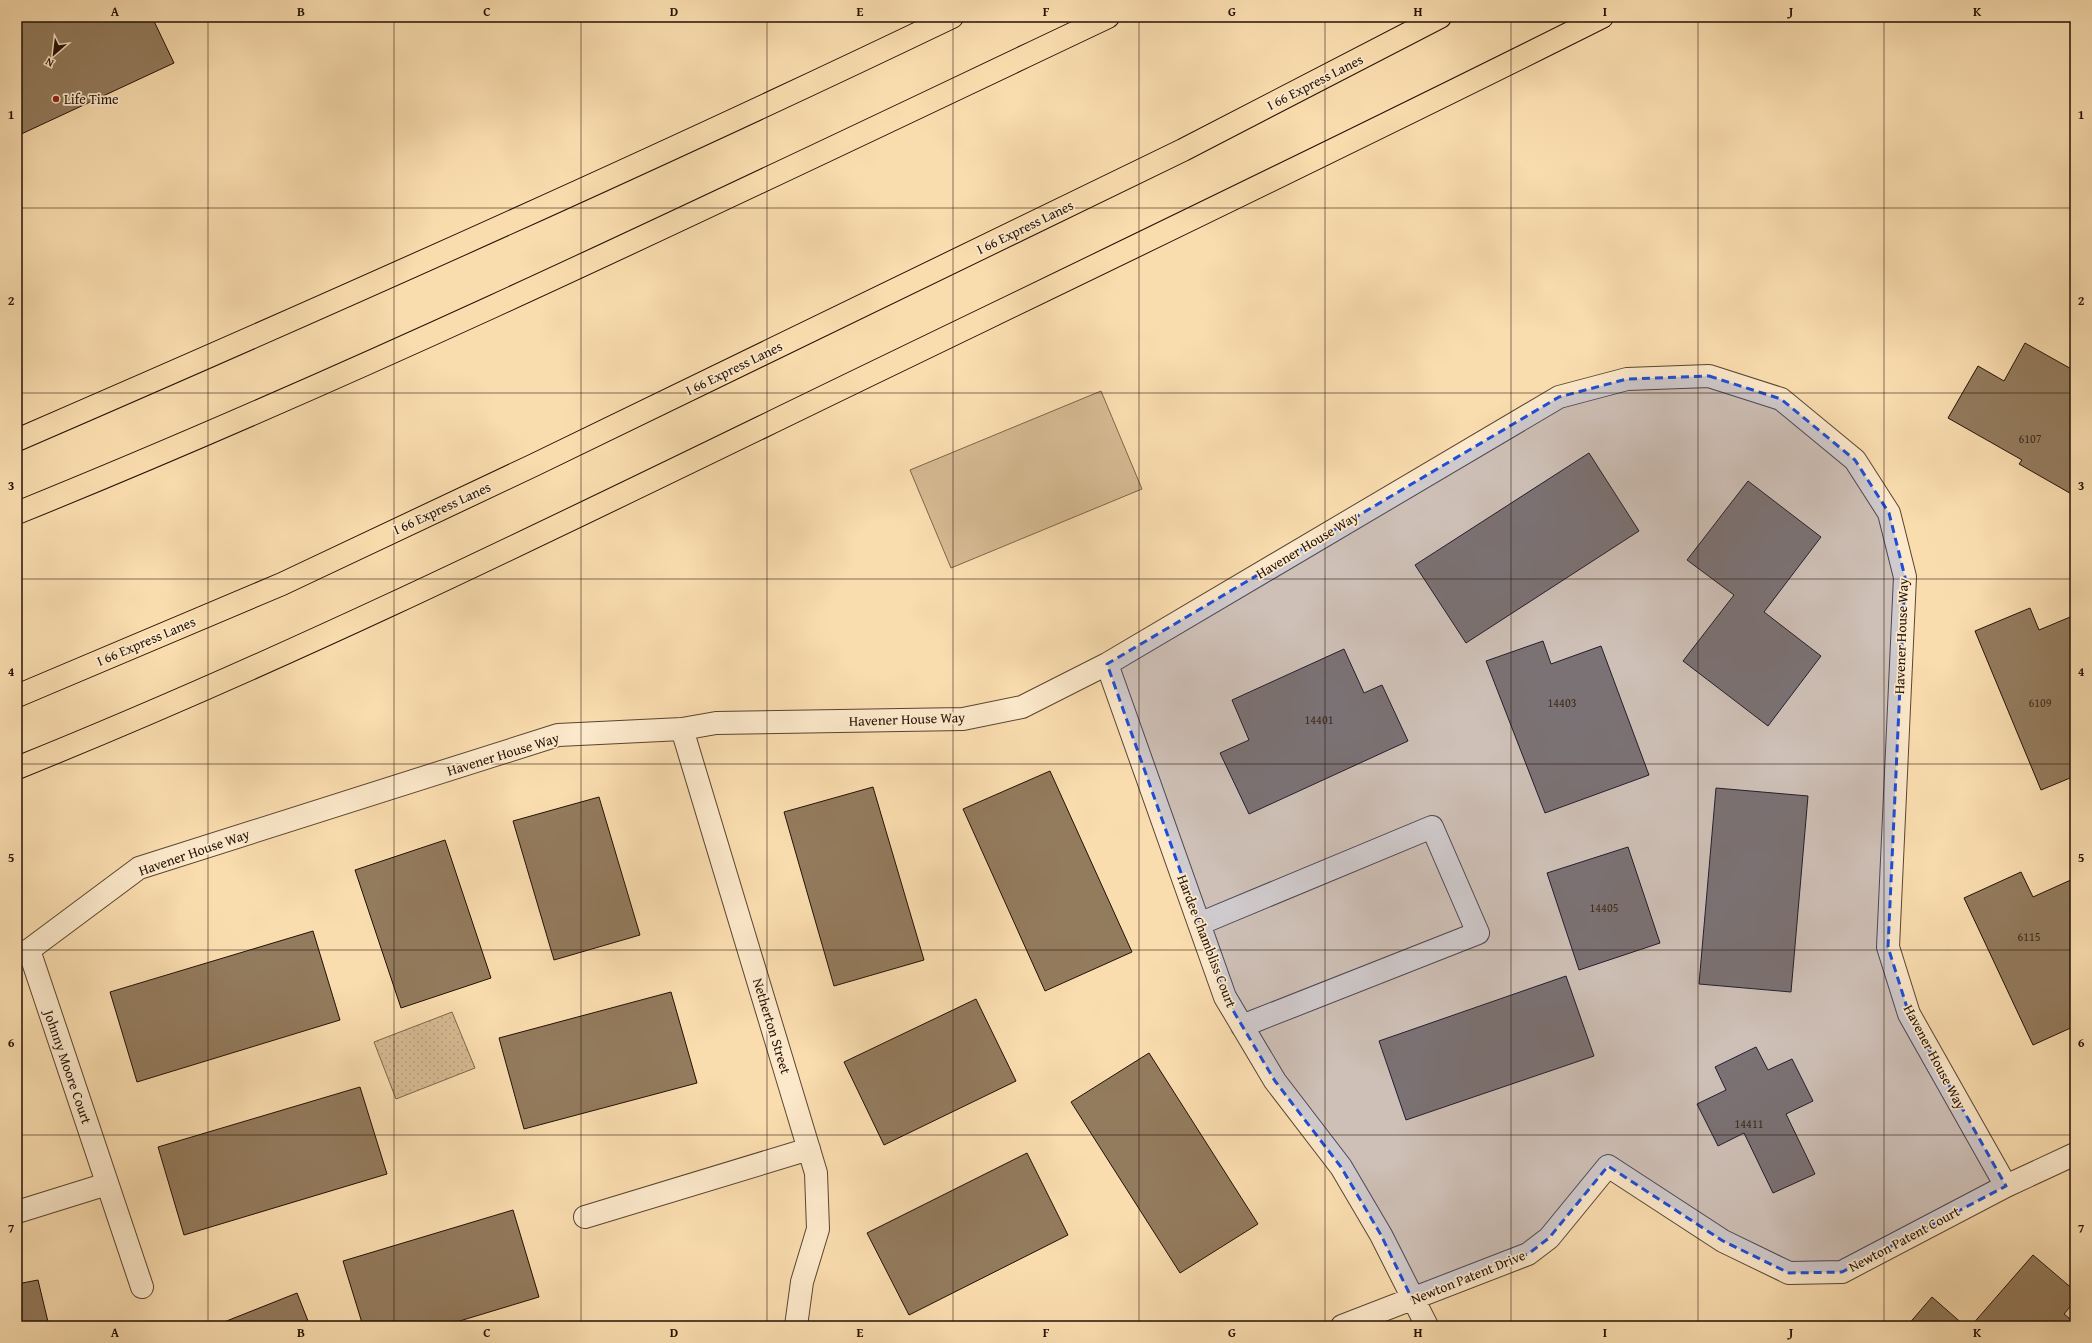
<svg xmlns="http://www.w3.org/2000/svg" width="2092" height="1343" font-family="'Gentium Book Plus',serif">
<defs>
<pattern id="park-dots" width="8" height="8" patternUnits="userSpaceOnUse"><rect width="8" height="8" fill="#d6ba92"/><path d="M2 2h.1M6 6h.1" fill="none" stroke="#b89f7c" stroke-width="1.8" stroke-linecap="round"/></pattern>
</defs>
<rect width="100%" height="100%" fill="#faddaf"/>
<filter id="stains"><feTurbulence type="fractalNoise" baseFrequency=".005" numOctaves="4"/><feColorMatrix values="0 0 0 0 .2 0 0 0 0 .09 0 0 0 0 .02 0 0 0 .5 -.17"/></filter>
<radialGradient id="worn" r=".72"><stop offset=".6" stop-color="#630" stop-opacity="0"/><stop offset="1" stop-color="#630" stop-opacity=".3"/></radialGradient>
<path fill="url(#park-dots)" stroke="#7d664c" d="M452,1012L475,1068L396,1099L374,1042Z"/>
<path fill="#d6ba92" stroke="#7d664c" d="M1101,391L1142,489L951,568L910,470Z"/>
<path fill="#937b5d" stroke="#241105" d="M17,17H152L174,63L17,136Z
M2025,343L2075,371V496L2019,464L2022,460L1948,418L1978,366L2004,381Z
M1589,453L1639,531L1466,643L1415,565Z
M1748,481L1821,537L1764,612L1821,656L1768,726L1683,661L1734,595L1687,560Z
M2030,608L2039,630L2075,615V776L2041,790L1975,631Z
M1543,641L1551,664L1601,646L1649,775L1545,813L1486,661Z
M1344,649L1364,693L1382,685L1408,741L1249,814L1220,753L1249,740L1232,700Z
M1050,771L1132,952L1045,991L963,809Z
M873,787L924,960L834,986L784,812Z
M1716,788L1808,796L1791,992L1699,984Z
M599,797L640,935L554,960L513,821Z
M445,840L491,978L401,1008L355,870Z
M1628,847L1660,943L1579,970L1547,873Z
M2021,872L2033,897L2073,879L2075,883V1026L2033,1045L1964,898Z
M313,931L340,1020L137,1082L110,992Z
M1566,976L1594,1056L1406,1120L1379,1041Z
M671,992L697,1083L524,1129L499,1038Z
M976,999L1016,1081L884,1145L844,1062Z
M1756,1047L1768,1070L1792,1059L1813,1101L1786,1114L1815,1174L1773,1193L1744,1133L1718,1146L1697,1104L1726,1090L1715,1067Z
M1149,1053L1258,1224L1180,1273L1071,1102Z
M360,1087L387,1174L184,1235L158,1147Z
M1027,1153L1068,1235L909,1315L867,1233Z
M513,1210L539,1297L443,1326H363L343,1261Z
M2033,1255L2075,1291V1301L2064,1314L2075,1323V1326H1971Z
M38,1280L49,1326H17V1284Z
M297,1293L310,1326H214Z
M1932,1297L1965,1326H1907Z"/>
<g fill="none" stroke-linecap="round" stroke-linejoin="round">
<defs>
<path id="minor" d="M1107,664L1225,997L1275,1081L1341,1167L1381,1235L1427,1326
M682,729L816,1173L818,1229L802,1282L796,1326
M1199,924L1432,827L1478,933L1242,1026
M29,950L142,1287
M17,955L29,950L139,868L558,735L682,729L716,723L963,719L1022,707L1107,664L1559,397L1627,379L1709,376L1781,399L1855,460L1889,513L1905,577L1888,947L1909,1014L2006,1186
M17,1212L107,1184
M585,1217L809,1149
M1342,1326L1528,1254L1549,1238L1608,1166L1723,1241L1789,1273L1842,1272L2006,1186L2075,1154"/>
<path id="highway" d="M17,440C331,304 644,165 952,17
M17,513C387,363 747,188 1108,17
M17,696L282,584L534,465L1183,150L1440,17
M17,768C295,656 564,523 834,392C1090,268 1347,145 1602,17"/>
</defs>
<use href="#minor" stroke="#5a4430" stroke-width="24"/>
<use href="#highway" stroke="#241105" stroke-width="24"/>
<use href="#minor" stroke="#fce9cb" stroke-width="22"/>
<use href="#highway" stroke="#faddaf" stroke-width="22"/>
</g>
<path fill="#1d4ed8" fill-opacity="0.2" stroke="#1d4ed8" stroke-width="3" stroke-dasharray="8 5" stroke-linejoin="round" d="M1709,376L1781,399L1855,460L1889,513L1905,577L1888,947L1909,1014L2006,1186L1842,1272L1789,1273L1723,1241L1608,1166L1549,1238L1528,1254L1412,1299L1381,1235L1341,1167L1275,1081L1225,997L1107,664L1559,397L1627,379Z"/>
<path fill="none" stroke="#241105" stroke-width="1" stroke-opacity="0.55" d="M208,17V1326M394,17V1326M581,17V1326M767,17V1326M953,17V1326M1139,17V1326M1325,17V1326M1511,17V1326M1698,17V1326M1884,17V1326M17,208H2075M17,393H2075M17,579H2075M17,764H2075M17,950H2075M17,1135H2075"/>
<circle fill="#8f2418" stroke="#fce9cb" stroke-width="1.5" cx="56" cy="99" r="4"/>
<g text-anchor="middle" stroke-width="3.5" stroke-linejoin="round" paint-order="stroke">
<g font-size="12" fill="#402c1b">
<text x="2030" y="443">6107</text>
<text x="1562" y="707">14403</text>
<text x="2040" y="707">6109</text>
<text x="1319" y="724">14401</text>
<text x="1604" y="912">14405</text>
<text x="2029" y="941">6115</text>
<text x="1749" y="1128">14411</text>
</g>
<g font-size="14" fill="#241105" stroke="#fce9cb">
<text transform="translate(1315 82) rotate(-27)" y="5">I 66 Express Lanes</text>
<text transform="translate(1025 227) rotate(-26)" y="5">I 66 Express Lanes</text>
<text transform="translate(734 368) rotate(-26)" y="5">I 66 Express Lanes</text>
<text transform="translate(442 508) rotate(-25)" y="5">I 66 Express Lanes</text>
<text transform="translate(1307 545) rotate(-31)" y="5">Havener House Way</text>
<text transform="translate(1901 636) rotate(-88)" y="5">Havener House Way</text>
<text transform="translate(146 641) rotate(-23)" y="5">I 66 Express Lanes</text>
<text transform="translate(907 719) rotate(-2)" y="5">Havener House Way</text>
<text transform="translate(503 754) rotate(-17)" y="5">Havener House Way</text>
<text transform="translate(194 852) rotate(-19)" y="5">Havener House Way</text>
<text transform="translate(1207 941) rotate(69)" y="5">Hardee Chambliss Court</text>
<text transform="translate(772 1026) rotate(73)" y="5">Netherton Street</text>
<text transform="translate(1935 1057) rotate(62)" y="5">Havener House Way</text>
<text transform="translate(68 1067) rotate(71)" y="5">Johnny Moore Court</text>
<text transform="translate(1904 1239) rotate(-28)" y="5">Newton Patent Court</text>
<text transform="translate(1468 1277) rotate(-22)" y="5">Newton Patent Drive</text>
</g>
<g font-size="14" fill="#241105" stroke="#fce9cb" text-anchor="start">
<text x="64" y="104">Life Time</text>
</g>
</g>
<rect width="2092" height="1343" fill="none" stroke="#faddaf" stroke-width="44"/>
<g transform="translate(54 54) rotate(208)" stroke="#fce9cb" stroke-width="3" paint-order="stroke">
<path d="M0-3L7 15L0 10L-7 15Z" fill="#241105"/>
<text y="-6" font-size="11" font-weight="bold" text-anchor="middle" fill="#241105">N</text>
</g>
<rect x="22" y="22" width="2048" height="1299" fill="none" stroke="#241105" stroke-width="1.5"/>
<g font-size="13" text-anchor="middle" font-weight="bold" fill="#241105">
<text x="115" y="16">A</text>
<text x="301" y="16">B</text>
<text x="487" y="16">C</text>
<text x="674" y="16">D</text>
<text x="860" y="16">E</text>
<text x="1046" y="16">F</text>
<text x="1232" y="16">G</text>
<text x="1418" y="16">H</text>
<text x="1605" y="16">I</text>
<text x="1791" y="16">J</text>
<text x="1977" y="16">K</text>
<text x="11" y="119">1</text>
<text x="2081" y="119">1</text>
<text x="11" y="305">2</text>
<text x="2081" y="305">2</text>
<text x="11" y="490">3</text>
<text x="2081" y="490">3</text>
<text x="11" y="676">4</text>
<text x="2081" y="676">4</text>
<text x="11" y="862">5</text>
<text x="2081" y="862">5</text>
<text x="11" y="1047">6</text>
<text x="2081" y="1047">6</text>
<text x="11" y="1233">7</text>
<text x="2081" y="1233">7</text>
<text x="115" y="1337">A</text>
<text x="301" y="1337">B</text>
<text x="487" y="1337">C</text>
<text x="674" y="1337">D</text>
<text x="860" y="1337">E</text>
<text x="1046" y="1337">F</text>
<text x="1232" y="1337">G</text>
<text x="1418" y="1337">H</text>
<text x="1605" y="1337">I</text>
<text x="1791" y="1337">J</text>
<text x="1977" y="1337">K</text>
</g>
<rect width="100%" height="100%" filter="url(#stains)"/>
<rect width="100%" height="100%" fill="url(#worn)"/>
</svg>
